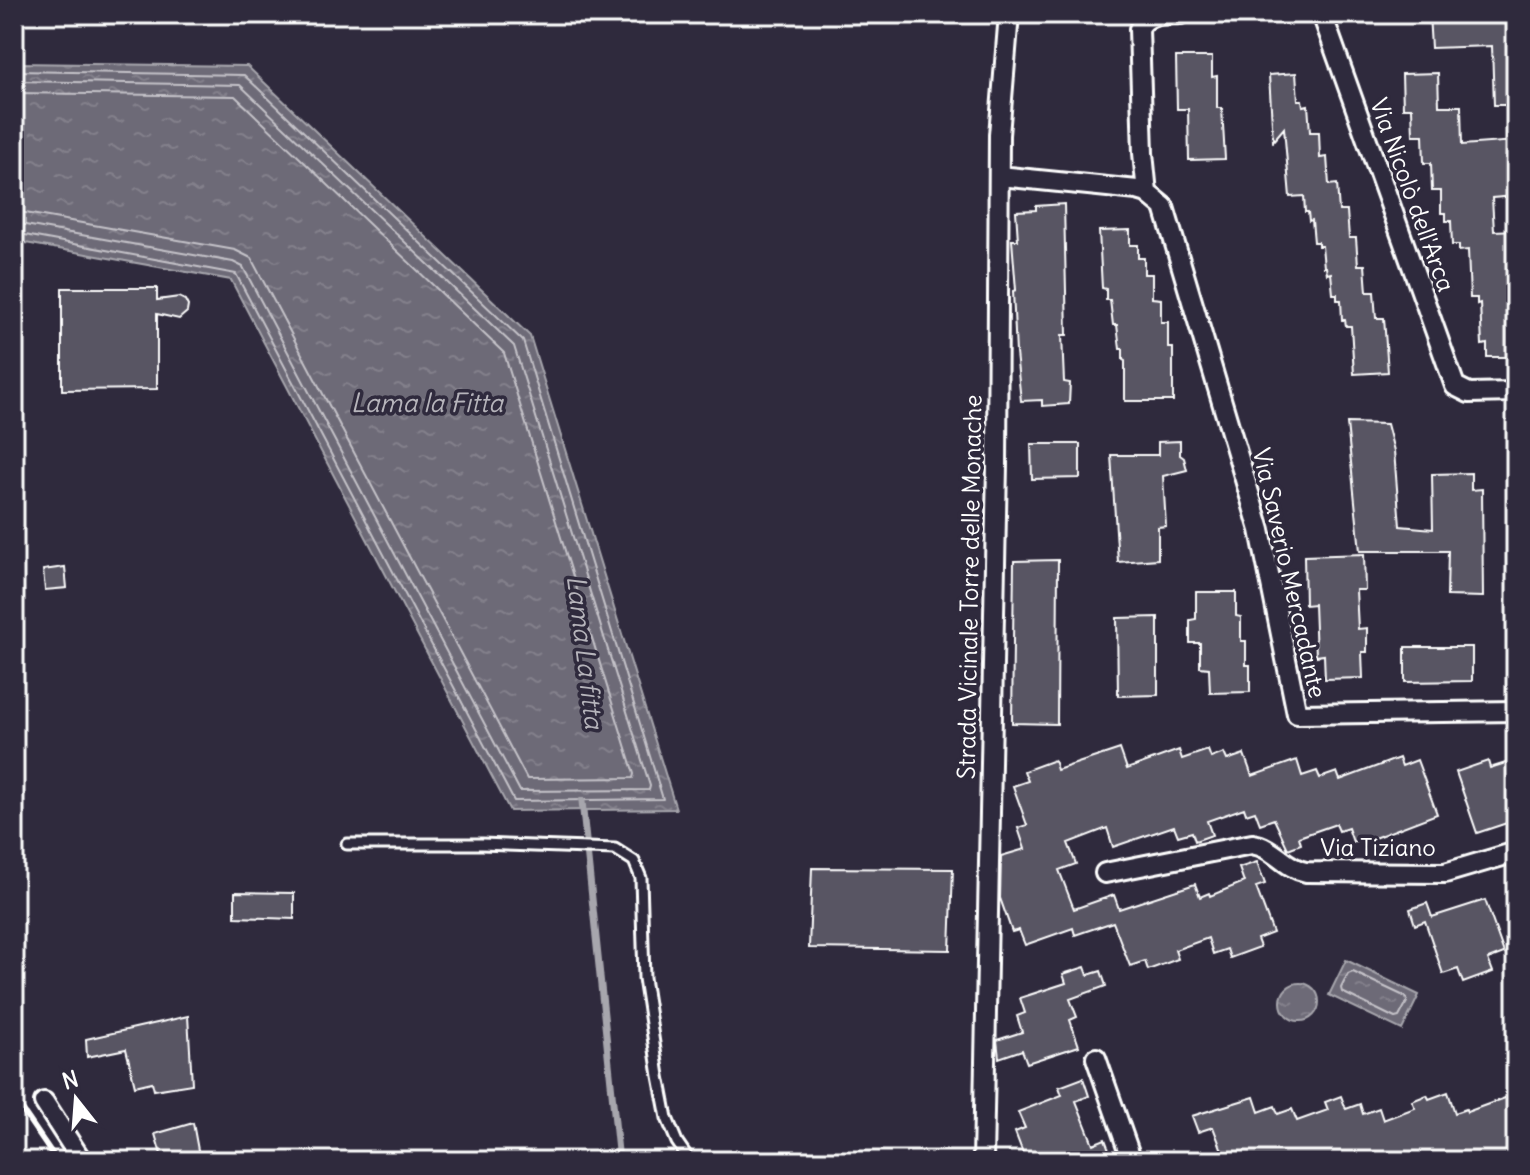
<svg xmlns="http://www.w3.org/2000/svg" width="1530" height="1175" font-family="Delius,sans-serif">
<defs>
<pattern id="water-ripples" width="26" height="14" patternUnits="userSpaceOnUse" patternTransform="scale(2)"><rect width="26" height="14" fill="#6d6a77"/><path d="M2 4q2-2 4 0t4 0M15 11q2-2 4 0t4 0" fill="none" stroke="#83808b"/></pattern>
</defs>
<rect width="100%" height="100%" fill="#2f2a3d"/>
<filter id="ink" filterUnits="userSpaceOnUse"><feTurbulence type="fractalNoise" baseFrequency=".0125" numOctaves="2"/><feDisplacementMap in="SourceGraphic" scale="16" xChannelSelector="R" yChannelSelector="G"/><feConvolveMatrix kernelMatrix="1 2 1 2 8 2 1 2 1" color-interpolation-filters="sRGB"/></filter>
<g filter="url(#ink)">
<path fill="url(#water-ripples)" stroke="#a7a6ad" stroke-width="2" d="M14,63L247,66L530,336L676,809L510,811L231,280L14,241Z
M1346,960L1419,995L1402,1030L1329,995Z
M1281 1002a19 19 0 1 1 38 0a19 19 0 1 1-38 0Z"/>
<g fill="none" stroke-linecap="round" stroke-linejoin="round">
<path stroke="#c5c3c9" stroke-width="2" d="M14,71L244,75L523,341L663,799L514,801L236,274L14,233
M14,81L240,85L514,346L650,786L649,790L520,791L243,267L233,262L14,223
M14,93L235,96L504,353L634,774L633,778L527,779L251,258L235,250L14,211
M1353,972L1406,997L1407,1002L1399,1017L1395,1018L1342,992L1341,988L1348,974Z"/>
<path stroke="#a7a6ad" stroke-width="7" d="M582,801L619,1161"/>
</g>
<path fill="#595564" stroke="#fff" stroke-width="2" d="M1429,14H1511L1513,59H1516V105H1494L1492,46L1431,48Z
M1176,57H1212V77L1217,76V108H1222L1225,159L1189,160L1188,109H1177Z
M1296,73L1298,100H1302L1303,106L1308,105L1310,132H1319L1320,158L1327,157L1329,185L1337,184L1339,211H1347L1349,238H1356L1358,265H1365L1367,292H1374L1376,318H1384L1388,372L1354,374L1351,326H1346L1345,320H1342L1341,300H1337V294H1333L1331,273L1327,274L1326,267H1324L1322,246H1318V242H1314L1312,220L1309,221L1308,212H1305L1304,196L1290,197L1284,128L1273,141L1269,75Z
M1438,73L1439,106H1461L1462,145L1516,141V196L1492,198L1494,231L1516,230V357H1487V344L1482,345L1480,303L1477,304V298H1470L1468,250L1459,251V245H1452L1451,221H1446V213H1441V191H1432L1431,163H1424L1423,135H1413L1412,108H1403L1402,74Z
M1064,204L1067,335H1062L1064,382L1070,383L1069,404L1042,406V400L1021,401L1016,353L1013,291L1016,290L1012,240H1018L1016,211L1036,210V206Z
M1130,230V245H1138V258H1144V274H1152V298L1161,299V322H1168V348H1173V401H1125V361L1123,360V349H1120L1117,325H1113L1110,300H1106V289L1102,288L1099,231Z
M62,288H157V300L179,297L185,300L188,306L187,312L179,319L157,314V389L62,390Z
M1347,423L1387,424L1394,451L1400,526L1433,529L1432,474L1471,473V490L1482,489L1483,597L1447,596L1448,551H1360Z
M1180,441V455L1184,458L1187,470L1163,476L1166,526L1158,527V559L1118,562L1111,455H1158V442Z
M1031,444H1080V478L1032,479Z
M1364,554L1365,590H1356L1358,629L1367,628V652H1362L1363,678L1325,679L1324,655L1316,656L1314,604L1305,605L1304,556Z
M1058,560L1057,724L1012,723L1014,561Z
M65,567L67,588L45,590L43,570Z
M1196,592H1236V616L1241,617V641H1246V665H1250V692L1210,693L1209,668L1200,667V643H1190V620L1196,619Z
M1158,617V695L1118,696L1117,618Z
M1405,647H1472V681L1405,682Z
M1120,749L1127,769L1179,750L1182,759L1208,750L1211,758L1224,753L1227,760L1244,754L1252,776L1297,760L1302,776L1317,771L1320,778L1337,772L1340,780L1399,758L1402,766L1417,760L1437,814L1369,840L1368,837L1353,842L1348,828L1339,831L1336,824L1299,837L1301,844L1288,849L1274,819L1260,824L1255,811L1246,814L1244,808L1207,821L1212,835L1195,841L1192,832L1178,836L1174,826L1113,847L1107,828L1068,843L1076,864L1059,870L1074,909L1114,895L1119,909L1195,884L1200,897L1209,893L1210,896L1244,882L1239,868L1257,862L1265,884L1256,887L1273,933L1257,939L1260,947L1230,958L1227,949L1213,954L1208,938L1175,950L1178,959L1148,970L1145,961L1130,966L1113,922L1075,935L1073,928L1025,945L1019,930L1012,932L1000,898L1001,856L1025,849L1018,828L1027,825L1013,786L1028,781L1024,771L1054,760L1057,770Z
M1488,761L1490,768L1512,761L1516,774V820L1477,833L1456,772Z
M812,868L953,869L950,950L809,948Z
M235,892L294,893V919L235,917Z
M1485,900L1504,953L1488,959L1493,972L1463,983L1458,969L1443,974L1425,921L1415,925L1410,909L1427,903L1432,917Z
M1085,967L1088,975L1101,971L1106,986L1070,999L1077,1017L1070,1020L1079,1046L1027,1063L1022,1050L999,1058L997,1040L1022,1032L1017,1016L1025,1013L1020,998L1066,983L1063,974Z
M188,1016L192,1084L154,1090L152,1082L135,1086L126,1049L87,1057L86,1039Z
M1083,1078L1089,1096L1076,1101L1093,1144L1105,1139L1111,1155L1099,1161H1026L1015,1132L1025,1128L1018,1112L1062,1095L1059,1087Z
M1448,1092L1455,1113L1466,1109L1467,1112L1516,1094V1161H1226L1213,1127L1198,1132L1192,1116L1254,1097L1259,1112L1275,1106L1278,1114L1292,1109L1297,1121L1328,1110L1325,1102L1341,1096L1346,1109L1360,1104L1363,1114L1379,1108L1383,1120L1415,1108L1412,1101L1427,1095L1429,1099Z
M193,1123L200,1161H163L155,1134Z"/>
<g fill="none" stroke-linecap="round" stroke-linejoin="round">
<defs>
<path id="service" d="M347,844H482L615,849L634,861L641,878L644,978L659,1076L667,1118L677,1142L690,1161"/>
<path id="minor" d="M1322,14L1455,386L1469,393L1516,392
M1000,176L1137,190L1147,193L1164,207L1260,530L1297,714L1516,711
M1147,193L1143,153L1139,29C1146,12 1165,15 1180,14
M1105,873L1252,844C1274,847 1284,868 1306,872L1445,873L1516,852
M1096,1058L1132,1161
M44,1102L82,1161
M983,1161L997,465L999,135L1009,14"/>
</defs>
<use href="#service" stroke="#fff" stroke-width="15"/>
<use href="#minor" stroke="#fff" stroke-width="24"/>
<use href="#service" stroke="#2f2a3d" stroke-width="9"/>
<use href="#minor" stroke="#2f2a3d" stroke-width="18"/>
<path stroke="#fff" stroke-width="6" d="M14,1098L57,1161"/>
</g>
</g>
<g text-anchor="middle" stroke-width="7" stroke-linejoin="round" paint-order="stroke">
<g font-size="24" fill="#fff" stroke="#2f2a3d">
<text transform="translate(1412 195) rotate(70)" y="8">Via Nicolò dell'Arca</text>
<text transform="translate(1289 573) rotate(77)" y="8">Via Saverio Mercadante</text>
<text transform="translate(970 587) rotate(-89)" y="8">Strada Vicinale Torre delle Monache</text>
<text x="1378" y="856">Via Tiziano</text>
</g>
<g font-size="26" font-style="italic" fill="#b6b4bb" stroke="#2f2a3d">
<text x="427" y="412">Lama la Fitta</text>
<text transform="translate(585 652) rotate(83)" y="9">Lama La fitta</text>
</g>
</g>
<rect width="1530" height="1175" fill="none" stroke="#2f2a3d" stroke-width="48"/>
<rect x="24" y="24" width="1482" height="1127" fill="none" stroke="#fff" stroke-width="3" filter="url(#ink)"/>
<g transform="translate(76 1099) rotate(343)" stroke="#2f2a3d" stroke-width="6" paint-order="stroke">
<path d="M0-6L14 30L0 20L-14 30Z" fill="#ffffff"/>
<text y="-12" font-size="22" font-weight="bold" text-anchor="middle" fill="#ffffff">N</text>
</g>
</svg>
